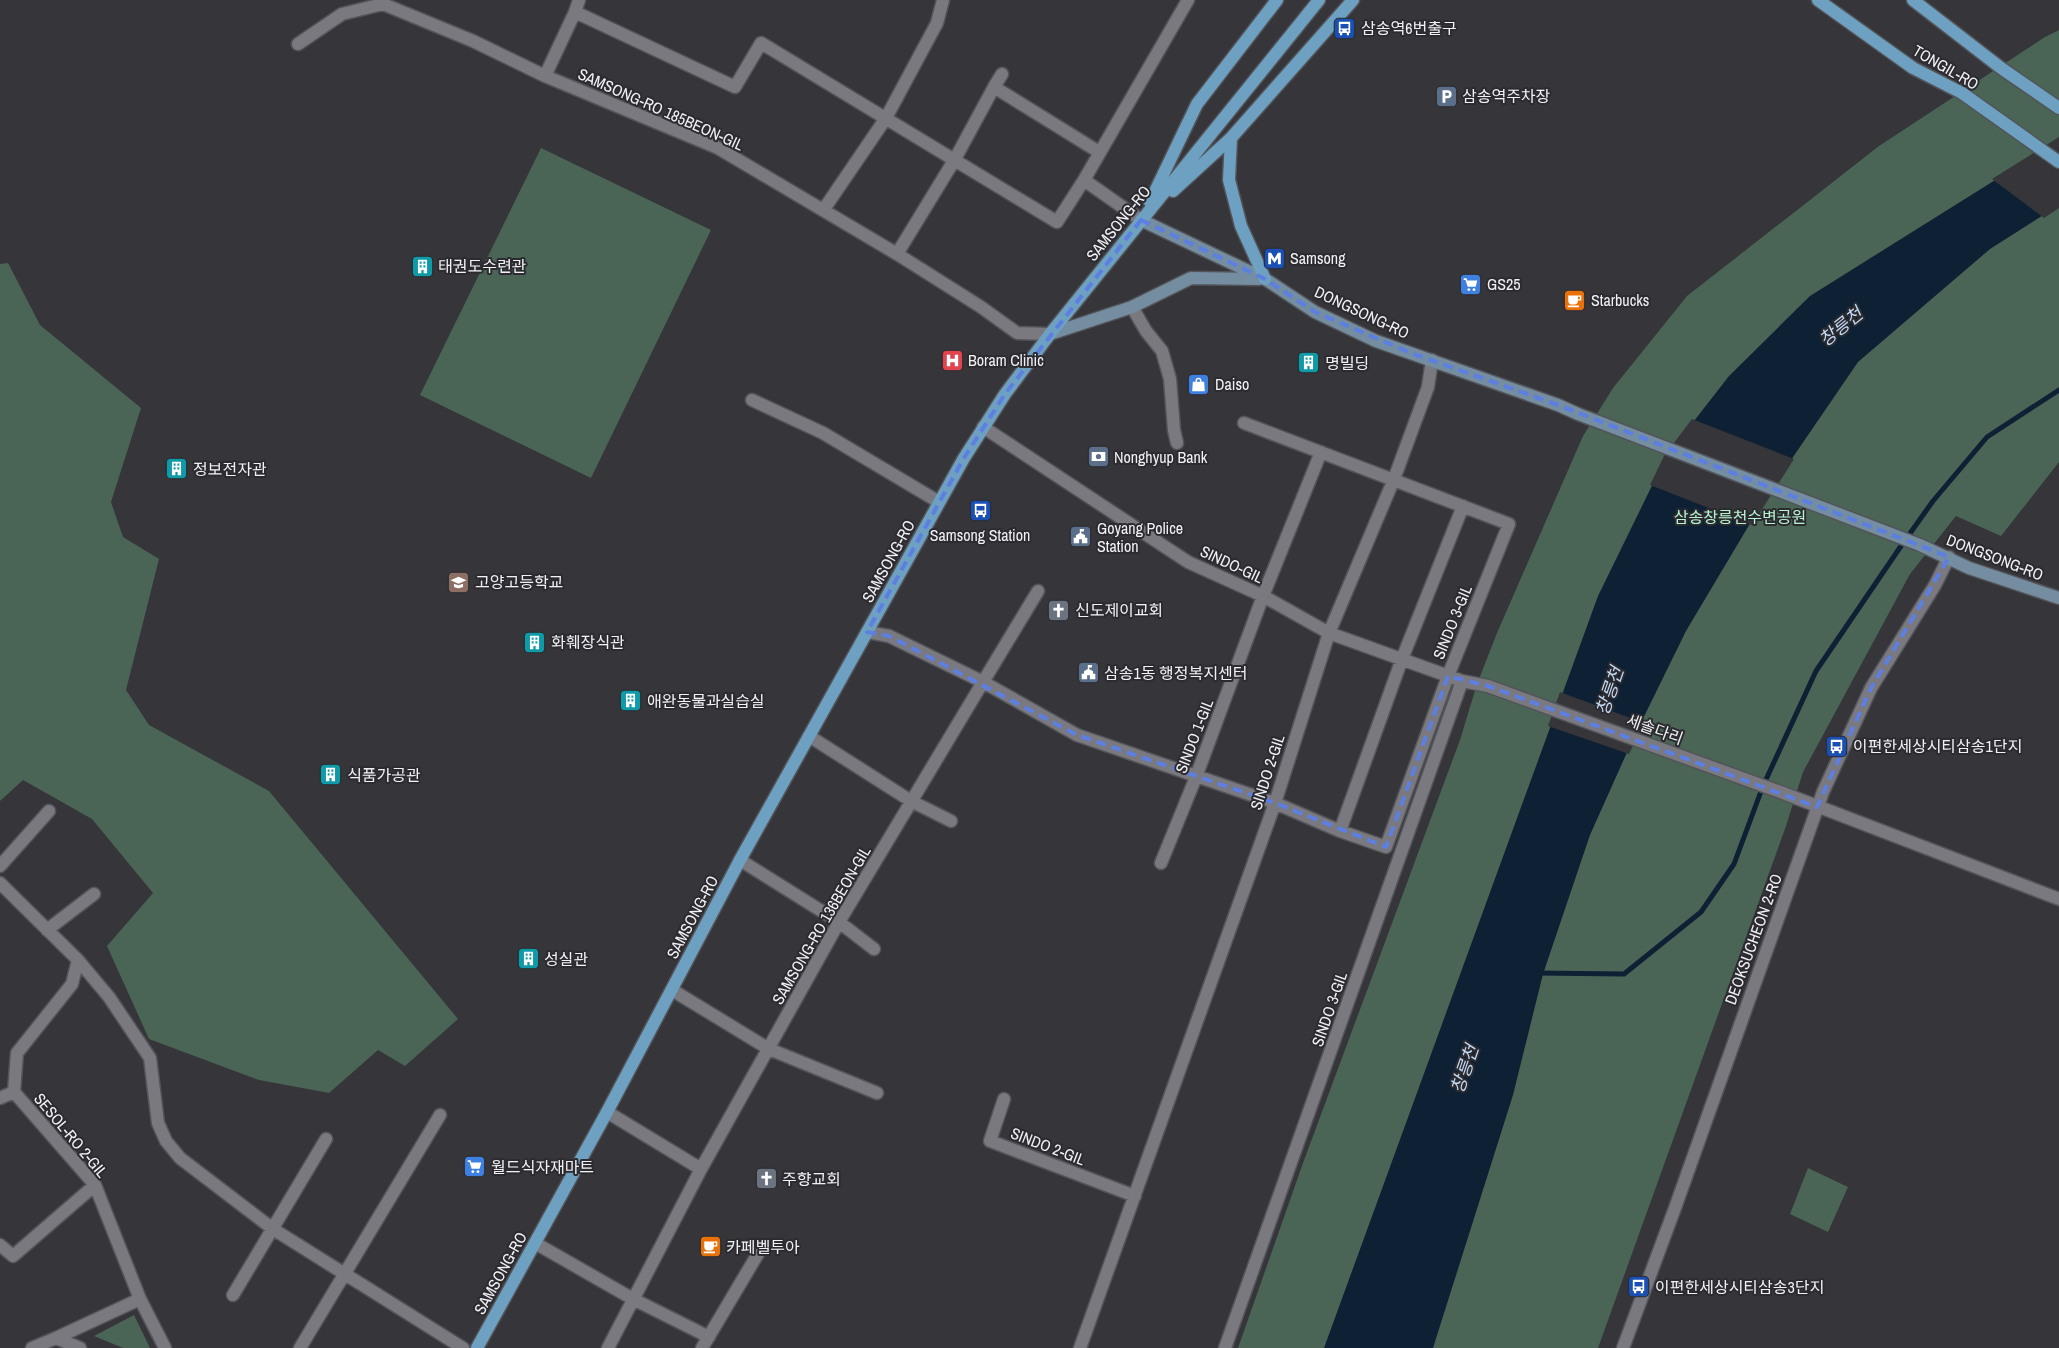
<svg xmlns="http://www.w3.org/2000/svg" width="2059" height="1348" font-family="'Archivo Narrow','Noto Sans KR',sans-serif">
<rect width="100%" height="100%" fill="#35353a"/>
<path fill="#4a6556" d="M2059,30V462L2001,536L1956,516L1910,574L1803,772L1786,826L1598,1348H1238L1303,1163L1460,740L1477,684L1497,633L1583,436L1613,388L1687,296L1879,146L2045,37Z
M541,148L711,230L591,478L420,395Z
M8,263L40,325L141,408L111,502L123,537L159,559L126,690L149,725L269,791L458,1019L405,1066L378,1050L329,1093L259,1080L149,1039L107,946L153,893L92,819L23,780L0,801V264Z
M1808,1168L1848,1187L1828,1232L1790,1214Z
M134,1315L150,1348H123L94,1336Z"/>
<path fill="#0e2034" d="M2059,140V205L1990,249L1858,362L1767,495L1686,631L1633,739L1590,835L1543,974L1513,1095L1433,1348H1324L1598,596L1666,457L1729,376L1810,296Z"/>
<path fill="#35353a" d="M2059,137V208L2044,218L1992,179Z
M1692,419L1794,459L1752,525L1650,485L1664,456Z
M1560,692L1644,723L1629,754L1548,726Z"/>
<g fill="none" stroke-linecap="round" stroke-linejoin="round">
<path stroke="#0e2034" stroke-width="5" d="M1536,973L1624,974L1701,912L1734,864L1763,786L1816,671L1901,546L1933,501L1987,437L2059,390"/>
<defs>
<path id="minor" d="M575,12L735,87L761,43L1057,222L1084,180
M298,44L342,14L383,4L473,41L545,76L718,148L897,254L981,307L1017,333L1050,334
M545,76L575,12L579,0
M994,87L1002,74
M824,209L886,118L937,23L943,0
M1141,220L1084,180L1188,0
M897,254L955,159L994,87L1099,152
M1132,307L1146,331L1162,351L1170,379L1174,430L1177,443
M752,400L823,433L939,502
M983,427L1188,562L1263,596L1329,633L1462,681L1488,686L1783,793L2059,899
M1038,591L983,682L1077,735L1275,803L1340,831L1386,847L1448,676L1509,524L1244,423
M809,736L911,801L951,821
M1340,831L1402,659L1463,506
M740,860L839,922L874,949
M1161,863L1196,777L1263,596L1321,452
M0,866L49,811
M0,883L78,960L72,984L17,1053L14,1092
M47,930L94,894
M78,960L109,997L150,1058L158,1123L166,1141L180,1158L273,1229L463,1348
M672,990L769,1049L877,1093
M0,1098L14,1092L95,1185L140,1299L165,1348
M1004,1099L990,1141L1135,1196
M607,1112L701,1169
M535,1243L633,1299L709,1337
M0,1245L13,1256L95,1185
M233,1295L326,1139
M56,1338L140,1299
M32,1348L56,1338L80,1348
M300,1348L440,1115
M608,1348L701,1169L839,922L983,682L889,636L867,632
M702,1348L759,1252
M1080,1348L1275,803L1329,633L1394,479L1428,387L1432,360
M1225,1348L1462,681"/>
<path id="tertiary" d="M1623,1348L1675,1208L1823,792L1871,688L1935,585L1949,557"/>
<path id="secondary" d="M1141,220L1265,279L1315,312L1376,341L1558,405L1578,414L1920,545L1969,568L2059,598
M1050,334L1132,307L1191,278L1259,279"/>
<path id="primary" d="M1818,0L1913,68L1962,93L2059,162
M1913,0L2001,68L2059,108
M1231,138L1229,180L1241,226L1265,279
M1173,191L1231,138L1353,0
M1150,202L1197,104L1277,0
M477,1348L607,1112L740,860L964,458L1005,394L1050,334L1319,0"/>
</defs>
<use href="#minor" stroke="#535459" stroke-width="15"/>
<use href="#tertiary" stroke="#535459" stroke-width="15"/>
<use href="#secondary" stroke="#535459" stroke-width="15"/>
<use href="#primary" stroke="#535459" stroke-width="15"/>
<use href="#minor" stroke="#79797f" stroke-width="12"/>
<use href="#tertiary" stroke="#79797f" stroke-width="12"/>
<use href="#secondary" stroke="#748da0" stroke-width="12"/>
<use href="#primary" stroke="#6ea1c1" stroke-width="12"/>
</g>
<path fill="none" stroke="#5d7fe1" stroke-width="4" stroke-dasharray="10 6" stroke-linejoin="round" d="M1141,220L1265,279L1315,312L1411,353L1558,405L1949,557L1871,688L1817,807L1488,686L1448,676L1386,847L1275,803L1077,735L889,636L867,632L964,458L1005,394Z"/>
<defs>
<symbol id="bus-square" viewBox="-11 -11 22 22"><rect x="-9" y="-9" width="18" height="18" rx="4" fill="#1a4fb4" stroke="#2b2b30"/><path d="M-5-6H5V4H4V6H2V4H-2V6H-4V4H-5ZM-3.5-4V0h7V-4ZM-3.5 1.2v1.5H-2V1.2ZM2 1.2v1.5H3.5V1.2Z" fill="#fff"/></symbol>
<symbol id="parking-square" viewBox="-11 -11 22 22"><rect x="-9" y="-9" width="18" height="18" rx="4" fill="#5c6f8a" stroke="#2b2b30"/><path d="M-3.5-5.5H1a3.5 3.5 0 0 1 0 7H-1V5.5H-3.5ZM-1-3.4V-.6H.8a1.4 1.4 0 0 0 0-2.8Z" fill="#fff"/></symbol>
<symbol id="metro-square" viewBox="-11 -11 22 22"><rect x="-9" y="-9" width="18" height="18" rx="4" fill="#1a4fb4" stroke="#2b2b30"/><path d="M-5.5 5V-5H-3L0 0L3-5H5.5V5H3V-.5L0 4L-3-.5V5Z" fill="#fff"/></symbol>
<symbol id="building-square" viewBox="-11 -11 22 22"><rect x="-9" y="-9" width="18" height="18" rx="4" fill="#0f9aa8" stroke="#2b2b30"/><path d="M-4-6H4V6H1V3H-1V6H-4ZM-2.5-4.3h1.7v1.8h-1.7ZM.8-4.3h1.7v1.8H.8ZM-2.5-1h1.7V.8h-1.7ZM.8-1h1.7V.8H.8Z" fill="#fff"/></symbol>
<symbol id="supermarket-square" viewBox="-11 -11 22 22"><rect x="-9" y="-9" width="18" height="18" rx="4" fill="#3f7fe0" stroke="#2b2b30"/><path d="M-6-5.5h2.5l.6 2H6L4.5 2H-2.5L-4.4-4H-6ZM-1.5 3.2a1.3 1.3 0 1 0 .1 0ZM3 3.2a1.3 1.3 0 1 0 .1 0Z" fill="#fff"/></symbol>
<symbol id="cafe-square" viewBox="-11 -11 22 22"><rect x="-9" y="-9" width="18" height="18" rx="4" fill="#e8710a" stroke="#2b2b30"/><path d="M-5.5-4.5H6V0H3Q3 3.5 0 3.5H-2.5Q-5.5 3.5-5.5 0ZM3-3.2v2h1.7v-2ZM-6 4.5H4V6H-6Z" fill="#fff"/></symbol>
<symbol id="hospital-square" viewBox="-11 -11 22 22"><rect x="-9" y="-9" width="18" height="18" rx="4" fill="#e0444e" stroke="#2b2b30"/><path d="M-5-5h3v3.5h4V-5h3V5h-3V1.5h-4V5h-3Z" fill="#fff"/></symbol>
<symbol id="shop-square" viewBox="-11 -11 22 22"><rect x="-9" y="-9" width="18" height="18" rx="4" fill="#3f7fe0" stroke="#2b2b30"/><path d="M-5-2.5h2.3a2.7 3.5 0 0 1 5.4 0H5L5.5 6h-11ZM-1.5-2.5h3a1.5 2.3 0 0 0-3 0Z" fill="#fff"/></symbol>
<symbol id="bank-square" viewBox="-11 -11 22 22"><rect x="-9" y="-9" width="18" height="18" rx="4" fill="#5c6f8a" stroke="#2b2b30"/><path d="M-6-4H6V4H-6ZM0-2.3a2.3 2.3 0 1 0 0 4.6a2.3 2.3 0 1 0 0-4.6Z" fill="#fff"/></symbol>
<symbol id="civic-square" viewBox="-11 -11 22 22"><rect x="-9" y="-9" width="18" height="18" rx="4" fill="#5c6f8a" stroke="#2b2b30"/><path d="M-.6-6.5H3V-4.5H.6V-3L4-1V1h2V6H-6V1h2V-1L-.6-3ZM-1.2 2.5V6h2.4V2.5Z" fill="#fff"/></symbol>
<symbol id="school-square" viewBox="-11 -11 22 22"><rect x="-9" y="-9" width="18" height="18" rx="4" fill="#8d6e63" stroke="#2b2b30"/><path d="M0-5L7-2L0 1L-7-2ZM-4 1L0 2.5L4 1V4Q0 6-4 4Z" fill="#fff"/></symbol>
<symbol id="church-square" viewBox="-11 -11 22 22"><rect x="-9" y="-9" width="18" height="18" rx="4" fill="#6b7280" stroke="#2b2b30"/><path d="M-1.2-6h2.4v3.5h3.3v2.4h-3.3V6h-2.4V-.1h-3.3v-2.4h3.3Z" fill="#fff"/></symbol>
</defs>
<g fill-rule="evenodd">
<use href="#bus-square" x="1332" y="16" width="25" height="25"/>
<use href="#parking-square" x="1434" y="84" width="25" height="25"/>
<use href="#metro-square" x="1262" y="246" width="25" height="25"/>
<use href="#building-square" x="410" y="254" width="25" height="25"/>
<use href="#supermarket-square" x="1458" y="272" width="25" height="25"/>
<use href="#cafe-square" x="1562" y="288" width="25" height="25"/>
<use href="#hospital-square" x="940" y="348" width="25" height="25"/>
<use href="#building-square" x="1296" y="350" width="25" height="25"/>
<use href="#shop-square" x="1186" y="372" width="25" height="25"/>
<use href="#bank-square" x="1086" y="444" width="25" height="25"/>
<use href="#building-square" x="164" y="456" width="25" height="25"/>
<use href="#bus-square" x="968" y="498" width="25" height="25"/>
<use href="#civic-square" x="1068" y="524" width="25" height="25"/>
<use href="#school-square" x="446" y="570" width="25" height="25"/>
<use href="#church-square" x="1046" y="598" width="25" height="25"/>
<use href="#building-square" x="522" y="630" width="25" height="25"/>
<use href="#civic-square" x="1076" y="660" width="25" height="25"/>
<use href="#building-square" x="618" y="688" width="25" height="25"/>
<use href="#bus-square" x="1824" y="734" width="25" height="25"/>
<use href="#building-square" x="318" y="762" width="25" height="25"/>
<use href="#building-square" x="516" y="946" width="25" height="25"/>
<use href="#supermarket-square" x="462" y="1154" width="25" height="25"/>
<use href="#church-square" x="754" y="1166" width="25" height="25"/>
<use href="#cafe-square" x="698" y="1234" width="25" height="25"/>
<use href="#bus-square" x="1626" y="1274" width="25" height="25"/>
</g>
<g text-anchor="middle" stroke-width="4" stroke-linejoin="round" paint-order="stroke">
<g font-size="16" fill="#f1f1f5" stroke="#2b2b30" text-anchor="start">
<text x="1361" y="34">삼송역6번출구</text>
<text x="1462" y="102">삼송역주차장</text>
<text x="1290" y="264">Samsong</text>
<text x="438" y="272">태권도수련관</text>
<text x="1487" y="290">GS25</text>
<text x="1591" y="306">Starbucks</text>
<text x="968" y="366">Boram Clinic</text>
<text x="1325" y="369">명빌딩</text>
<text x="1215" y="390">Daiso</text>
<text x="1114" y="463">Nonghyup Bank</text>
<text x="193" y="475">정보전자관</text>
<text x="1097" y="534">Goyang Police<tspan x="1097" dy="18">Station</tspan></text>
<text x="980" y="541" text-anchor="middle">Samsong Station</text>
<text x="475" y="588">고양고등학교</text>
<text x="1075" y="616">신도제이교회</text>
<text x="551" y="648">화훼장식관</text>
<text x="1104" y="679">삼송1동 행정복지센터</text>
<text x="647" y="707">애완동물과실습실</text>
<text x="1853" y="752">이편한세상시티삼송1단지</text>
<text x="347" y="781">식품가공관</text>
<text x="544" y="965">성실관</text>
<text x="491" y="1173">월드식자재마트</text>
<text x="782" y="1185">주향교회</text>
<text x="726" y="1253">카페벨투아</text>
<text x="1655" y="1293">이편한세상시티삼송3단지</text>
</g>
<g font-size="16" fill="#f1f1f5" stroke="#2b2b30">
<text transform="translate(1946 67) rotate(30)" y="6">TONGIL-RO</text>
<text transform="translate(661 109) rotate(24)" y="6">SAMSONG-RO 185BEON-GIL</text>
<text transform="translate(1118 223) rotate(-51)" y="6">SAMSONG-RO</text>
<text transform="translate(1362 312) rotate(25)" y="6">DONGSONG-RO</text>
<text transform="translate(1995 557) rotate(21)" y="6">DONGSONG-RO</text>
<text transform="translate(888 561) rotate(-61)" y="6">SAMSONG-RO</text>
<text transform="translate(1232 564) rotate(25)" y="6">SINDO-GIL</text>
<text transform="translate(1452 622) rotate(-68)" y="6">SINDO 3-GIL</text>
<text transform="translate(1655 729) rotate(20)" y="6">세솔다리</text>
<text transform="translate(1194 736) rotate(-69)" y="6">SINDO 1-GIL</text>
<text transform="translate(1267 772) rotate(-72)" y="6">SINDO 2-GIL</text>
<text transform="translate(692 917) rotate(-62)" y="6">SAMSONG-RO</text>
<text transform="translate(821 925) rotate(-60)" y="6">SAMSONG-RO 136BEON-GIL</text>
<text transform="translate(1753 939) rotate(-70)" y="6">DEOKSUCHEON 2-RO</text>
<text transform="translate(1329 1009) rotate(-71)" y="6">SINDO 3-GIL</text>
<text transform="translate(71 1135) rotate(50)" y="6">SESOL-RO 2-GIL</text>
<text transform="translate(1048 1146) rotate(21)" y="6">SINDO 2-GIL</text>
<text transform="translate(500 1273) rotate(-61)" y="6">SAMSONG-RO</text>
</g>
<g font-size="16" fill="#b7f4d2" stroke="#2b2b30">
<text x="1740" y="523">삼송창릉천수변공원</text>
</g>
<g font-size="18" font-style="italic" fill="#c3daf6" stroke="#2b2b30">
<text transform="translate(1841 327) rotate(-39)" y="6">창릉천</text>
<text transform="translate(1610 691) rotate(-71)" y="6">창릉천</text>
<text transform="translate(1465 1069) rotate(-71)" y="6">창릉천</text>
</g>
</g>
</svg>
